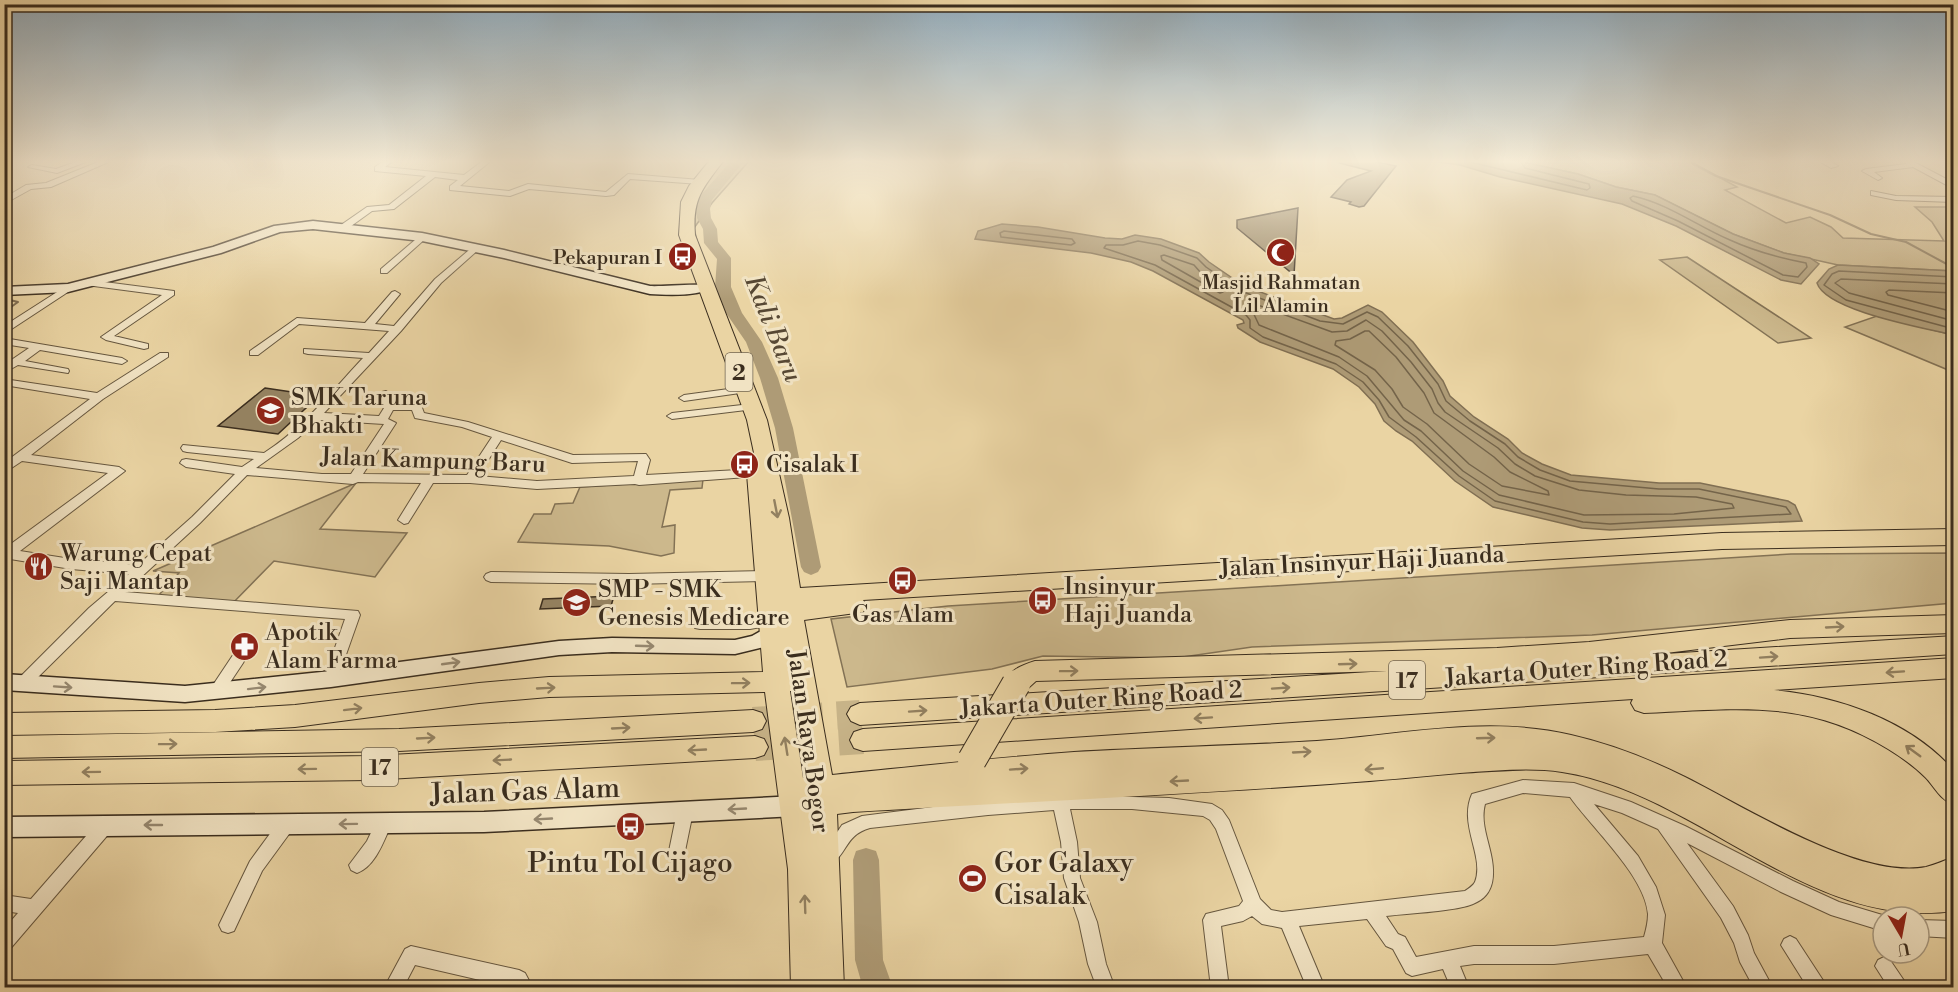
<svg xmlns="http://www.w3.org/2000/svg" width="1958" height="992" font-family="'Libre Bodoni',serif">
<rect width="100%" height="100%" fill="#ead4a3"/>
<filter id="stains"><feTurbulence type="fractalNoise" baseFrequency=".00333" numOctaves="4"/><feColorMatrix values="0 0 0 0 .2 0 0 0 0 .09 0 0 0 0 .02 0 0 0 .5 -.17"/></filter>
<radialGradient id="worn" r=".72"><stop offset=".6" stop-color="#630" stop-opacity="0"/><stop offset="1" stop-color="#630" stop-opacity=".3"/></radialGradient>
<path fill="#ccb88c" stroke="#837255" stroke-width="1.5" d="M725,160H750L712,203L694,228L699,249L688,233L692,198Z
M1514,160H1688L1737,187L1725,190L1786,223L1810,217L1831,227L1843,238L1944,241L1932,222L1915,207H1953V271L1838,265L1784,253L1733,234L1655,195L1616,187L1578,174Z
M1687,257L1811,338L1778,343L1660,260Z
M1877,316L1953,335V372L1845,327Z
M703,479L702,488L670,490L662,527L675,525L674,553L661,556L609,546L518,542L534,514H551L555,504L573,503L580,487Z
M356,483L320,529L407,533L375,577L274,561L228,608L158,596L179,573L153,571Z
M1953,553V603L1592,635L1252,647L1176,658L1043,656L992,669L847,687L831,619L948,606L1791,554Z"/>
<path fill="#ae9b76" stroke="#806f53" stroke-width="1.5" d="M1424,160H1514L1578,174L1616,187L1655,195L1733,234L1784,253L1810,258L1819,264L1801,284L1781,280L1676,226L1622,204L1500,177L1460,165Z
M1002,224L1038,227L1105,238L1122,239L1135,235L1161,239L1199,253L1209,262L1244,286L1334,319L1342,318L1368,305L1382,312L1413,342L1443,381L1450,396L1474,417L1508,439L1522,453L1542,464L1571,475L1659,483H1700L1788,501L1795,505L1802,521L1610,530L1582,528L1493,507L1455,481L1412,441L1396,431L1384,421L1375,404L1359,387L1333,369L1260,342L1238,328L1237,325L1244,323L1243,320L1153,271L1131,262L1091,253L975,239L978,231Z
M1838,265L1953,271V335C1925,328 1826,311 1817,283L1829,269Z"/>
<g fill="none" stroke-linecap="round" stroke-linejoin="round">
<path stroke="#74644a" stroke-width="1.5" d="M1462,160L1587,190L1590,188L1589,184L1525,168L1520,160
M1633,196C1669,204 1697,226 1730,240C1754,251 1780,258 1806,263L1807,267L1798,277L1783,275L1678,221L1632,201L1630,198Z
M1004,231L1072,239L1075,243L1071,245L1001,237L1000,233Z
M1138,241L1160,245L1197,258L1206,267L1241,291L1320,321L1343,324L1367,312L1378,317L1408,346L1438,384L1446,401L1470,421L1505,444L1518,457L1540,470L1570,481L1659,489H1699L1786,507L1791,514L1610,524L1583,522L1495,501L1459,476L1416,437L1389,417L1379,400L1363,382L1336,364L1263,337L1250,328V320L1246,315L1155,265L1104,248L1106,245H1123Z
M1164,255L1194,265L1201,273L1223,288V292L1220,293L1162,260L1161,256Z
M1954,277L1839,271L1832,274L1824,285L1846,300L1954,329
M1954,284L1841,279L1835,283L1849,293L1954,321
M1954,293L1889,290L1886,292L1888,295L1954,312
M1255,304L1332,332L1347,331L1366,320L1382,331L1411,362L1432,389L1438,403L1445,412L1498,448L1515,464L1535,476L1579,490L1626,495L1696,497L1732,504L1734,508L1674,514L1584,515L1499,495L1463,471L1421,431L1404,420L1367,376L1339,357L1259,325L1251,308Z
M1365,331H1369L1396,357L1424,393L1434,413L1494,457L1510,472L1548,491L1549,495L1502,486L1469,464L1427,424L1403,407L1392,389L1375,370L1335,345L1336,341L1350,339Z"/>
<path stroke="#806f53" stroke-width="2" d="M1686,160L1716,176L1830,215L1871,234L1906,242L1954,268
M4,312L18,302L6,299L10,294"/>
<path fill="#ae9b76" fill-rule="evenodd" d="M732,160H745L712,200L710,209L711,218L717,229L718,242L731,258V287L742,313L762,342L778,378L793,428L821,567L818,572L811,575L804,572L801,567L775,428L760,378L746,342L726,313L715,287L717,259L704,243L703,229L697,218L696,209L700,196Z
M866,848L876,851L879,860L883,960L893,988H863L855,960L853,860L856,851Z"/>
</g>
<path fill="#968463" stroke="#3a2d1e" stroke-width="1.5" d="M1339,160H1368L1396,166L1364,206L1359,207L1349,204L1351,202L1331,197L1347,180L1371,171L1339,163Z
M1298,208L1294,275L1237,228V220Z
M265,388L319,396L278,434L218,426Z
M614,596L611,606L540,609L543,599Z"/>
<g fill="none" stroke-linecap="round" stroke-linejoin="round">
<path stroke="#c7b388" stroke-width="28" stroke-dasharray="28 14" stroke-linecap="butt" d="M753,721L860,714
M755,747L863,740"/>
<defs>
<path id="street" d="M81,160H91L57,173L28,167L32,165L56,169Z
M103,160H113L51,187L31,189L4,204V198L26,185L46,183Z
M385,160H394L385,167L464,175L484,160H492L460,186L509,191L528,184L606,192L628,174L700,180L704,182L700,184L630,179L614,195L606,196L529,189L510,196L450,190V186L458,180L435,177L394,209L372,211L347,229H341V225L367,207L389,205L426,176L375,171V167Z
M1817,160H1827L1838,166L1831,168Z
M1904,160H1910L1954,183V189L1913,167L1874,172L1882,178L1878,180L1862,171L1866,169L1906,164Z
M1942,160H1954V165Z
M1871,191L1896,196L1954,197V202L1896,200L1871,195Z
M422,234L426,237L425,239L387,273H381V269Z
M475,245L478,246V250L441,283L401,331L324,413L379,416L384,408L378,404V399L382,392L386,391L391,394L388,402L392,404L421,405L424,413L468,422L573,455L646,454L650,460L646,475L757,469L763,473L761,476L639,485L635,484L537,489L470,483H433L408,523L404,524L398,520L421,483L358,482L353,484L247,475L200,523L125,592L358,611L360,615L336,683L331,685L326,683L324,679L345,619L115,601L27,688L22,690L17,688L15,684L17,680L89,608L129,574L71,569L4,558V549L108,473L22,461L4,473V463L90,399L4,385V379L97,393L160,353H168V357L103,399L31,455L119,467L125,471L20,551L71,559L138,565L192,517L235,474L186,467L180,463L182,460L186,459L242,467L254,459L187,452L183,451L181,448L183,445L264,453C302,429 332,391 363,358L308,354L304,353V349L369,353L389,331L299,324L258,355H250V351L297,318L365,323L392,292L395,291L400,294L375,324L394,326L435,279ZM393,410H412L415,418L462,427L492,437L467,475L363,474L396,423L388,419ZM318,420L384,424L351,474H322L256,468L298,438ZM501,440L572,463L638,461L634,476L537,481L478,476Z
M89,280L174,291V295L114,336L148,344V348L144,349L106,340L101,337L162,295L86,285L84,283Z
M68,285L73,288L71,290L4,334V326Z
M4,338L122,358L127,361L122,364L40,350L25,361L68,369L69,371L68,373L18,365L4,373V365L29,348L4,344Z
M736,388L741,391L740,393L684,401L679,398L684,395Z
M742,405L747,408L746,410L672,419L667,416L672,413Z
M768,571L773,573L775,576L773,579L768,581L629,584L491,582L486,580L484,577L486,574L491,572L629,574Z
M772,615L777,616L779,620L777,624L750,629H700L695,628L693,624L695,620L700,619H750Z
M238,654L243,655L245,659L243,663L221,696L216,698L211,696L209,692L211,688L233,655Z
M1523,780L1574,783L1631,802L1685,826L1793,881L1839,902L1889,917H1883V931L1831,915L1781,892L1687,843L1733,906L1748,935L1754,953L1773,988H1754L1740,962L1734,943L1721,918L1658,829L1622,813L1594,804L1638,856L1656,887L1665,915L1662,943L1687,988H1668L1648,954L1554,964H1474L1460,966L1469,988H1451L1443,969L1412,976L1406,973L1393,949L1386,946L1367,919L1299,926L1325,988H1307L1282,928L1262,924L1252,916L1243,921L1221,926L1229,988H1211L1203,920L1206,914L1239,906L1243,901L1216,829L1210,820L1203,816L1132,809H1070L1077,842L1080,878L1097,922L1106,964L1115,988H1097L1088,964L1079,922L1064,878L1061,842L1054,810L988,815L870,828C844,835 847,857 829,864L823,861L821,856L842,825L862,816L988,800L1060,795L1169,798L1212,804L1222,810L1229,820L1260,899L1271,910L1282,912L1465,891C1469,888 1473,886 1475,882C1485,856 1458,825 1472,794ZM1523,793L1570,797C1592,828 1645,876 1648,914C1648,922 1646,930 1644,937L1554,946H1474L1416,957L1405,937L1398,934L1386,916C1403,914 1421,913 1438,911C1472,907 1499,903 1492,860C1489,841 1480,823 1485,804Z
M685,805L691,807L693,812L684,856L682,861L676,864L670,861L668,856L677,812L679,807Z
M384,816L390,818L392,823C384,840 376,866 357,873L351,870L349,865L367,841L378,818Z
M106,818L112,820L114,825L112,830L10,949L4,951V929L18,913L4,911V895L31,899L100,820Z
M286,818L292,820L294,825L292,830L262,871L234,931L228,933L222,931L219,925L250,861L280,820Z
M1919,920L1954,921V938L1919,936Z
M1790,936L1796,939L1828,988H1808L1781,945L1784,939Z
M411,946L519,970L525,973L533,988H514L415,965L403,988H384L405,949Z
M1884,957L1890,960L1909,988H1889L1875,966L1878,960Z"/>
<path id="secondary" d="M313,221L422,233L504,250L650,286C662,287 706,282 711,287C701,297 665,295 650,294L504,258L422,241L313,229L280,232L221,253L68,292L4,295V287L68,284L213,247L274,226Z
M773,624L780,626L782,631L780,636L764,647L735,654L612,652L559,655L331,687L185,702L4,690V674L185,686L331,671L559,641L612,638L735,640L752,636Z
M796,796L804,799L807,806L804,813L796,816L484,832L4,837V817L484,812Z"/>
<path id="highway" d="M710,160H724C703,188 692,198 695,235L767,420L789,518L800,588L1722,533L1954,529V545L1722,549L863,600L867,606L863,612L804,620L832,775C912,767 993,758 1074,752C1155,747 1236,746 1317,741C1402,735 1487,715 1571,735C1611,744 1649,759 1685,777C1745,807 1859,880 1926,867C1935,865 1945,860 1954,857V911C1809,932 1697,792 1562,772C1529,767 1494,771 1460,773C1417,777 1373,781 1330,784C1171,795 1012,803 853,812L837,814L844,988H791L788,869L765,692L549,697L479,703L295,727L215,732L4,735V713L215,710L295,705L479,683L549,677L763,672L747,474L750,469L757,467L747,420L679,235L681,202L689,186ZM790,691H791L805,778H803Z
M1954,615V633L1790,638L1649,655L1954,636V654L860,725L851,721L847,714L851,707L860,703L1015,694L1007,691L1003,684C1011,669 1020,666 1035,661L1497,648L1589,642L1790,620ZM1387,671L1017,694L1025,691L1036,681Z
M1954,658V678L1774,690C1838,696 1911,721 1954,771V805C1940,800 1935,787 1925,777C1914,766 1901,757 1888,749C1806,698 1736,709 1644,713L1635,710L1631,703L1633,699L863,751L854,748L850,740L854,732L863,729Z
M753,710L762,713L766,721L762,729L753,732L399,751L4,758V736L399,729Z
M755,736L764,739L768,747L764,755L755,758L370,780L4,785V761L370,756Z"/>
</defs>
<use href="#street" stroke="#66573f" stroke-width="2"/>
<use href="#secondary" stroke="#3a2d1e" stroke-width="3"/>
<use href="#highway" stroke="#3a2d1e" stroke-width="2"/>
<use href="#street" fill="#f1e3c3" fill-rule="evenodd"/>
<use href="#secondary" fill="#f1e3c3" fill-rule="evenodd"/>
<use href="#highway" fill="#ead4a3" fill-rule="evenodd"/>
<defs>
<path id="highway-bridge" d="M972,760L1016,684"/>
</defs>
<use href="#highway-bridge" stroke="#3a2d1e" stroke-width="30" stroke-linecap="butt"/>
<use href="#highway-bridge" stroke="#ead4a3" stroke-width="28"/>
</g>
<defs><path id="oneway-shaft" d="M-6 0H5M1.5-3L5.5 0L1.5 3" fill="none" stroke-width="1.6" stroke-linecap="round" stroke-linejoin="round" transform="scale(1.5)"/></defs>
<g stroke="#928060">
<use href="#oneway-shaft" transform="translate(776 509) rotate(79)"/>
<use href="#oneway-shaft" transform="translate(1835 627) rotate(-3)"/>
<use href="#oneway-shaft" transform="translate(1769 657) rotate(-4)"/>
<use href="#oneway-shaft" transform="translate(1348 664) rotate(-2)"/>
<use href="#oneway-shaft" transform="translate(1069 671) rotate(-1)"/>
<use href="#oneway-shaft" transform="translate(1895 672) rotate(176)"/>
<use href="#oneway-shaft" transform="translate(741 683) rotate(-1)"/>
<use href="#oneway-shaft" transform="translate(546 688) rotate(-3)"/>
<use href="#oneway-shaft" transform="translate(1281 688) rotate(-4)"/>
<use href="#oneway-shaft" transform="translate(353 709) rotate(-7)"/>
<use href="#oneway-shaft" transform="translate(918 711) rotate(-4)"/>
<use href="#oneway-shaft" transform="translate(1203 718) rotate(176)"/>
<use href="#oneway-shaft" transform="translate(621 728) rotate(-3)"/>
<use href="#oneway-shaft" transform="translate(426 738) rotate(-3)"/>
<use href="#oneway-shaft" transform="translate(1486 738) rotate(-2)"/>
<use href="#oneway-shaft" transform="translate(168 744) rotate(-1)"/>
<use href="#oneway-shaft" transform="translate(786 746) rotate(-99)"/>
<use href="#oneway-shaft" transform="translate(697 750) rotate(177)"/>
<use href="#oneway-shaft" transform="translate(1913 751) rotate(-144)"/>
<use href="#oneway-shaft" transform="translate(1302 752) rotate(-3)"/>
<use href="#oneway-shaft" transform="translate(502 760) rotate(177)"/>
<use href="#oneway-shaft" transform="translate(307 769) rotate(179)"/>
<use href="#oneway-shaft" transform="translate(1019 769) rotate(-4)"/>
<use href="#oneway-shaft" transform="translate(1374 769) rotate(175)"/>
<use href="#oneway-shaft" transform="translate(91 772) rotate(179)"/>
<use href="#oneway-shaft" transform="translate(1179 781) rotate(177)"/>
<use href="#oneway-shaft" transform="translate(805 904) rotate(-92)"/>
</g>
<g stroke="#968870">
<use href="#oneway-shaft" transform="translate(645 646) rotate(2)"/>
<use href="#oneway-shaft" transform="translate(451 663) rotate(-8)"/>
<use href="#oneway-shaft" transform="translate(63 687) rotate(4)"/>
<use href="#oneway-shaft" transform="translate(257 688) rotate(-7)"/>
<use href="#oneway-shaft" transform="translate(737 809) rotate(177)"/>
<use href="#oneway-shaft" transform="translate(543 819) rotate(177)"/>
<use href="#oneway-shaft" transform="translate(348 824) rotate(179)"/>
<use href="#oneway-shaft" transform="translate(153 825) rotate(180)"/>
</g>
<linearGradient id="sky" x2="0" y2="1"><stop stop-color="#91aaba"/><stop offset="0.54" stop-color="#f6ecd6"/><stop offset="1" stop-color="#f6ecd6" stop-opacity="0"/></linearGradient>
<rect width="1958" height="299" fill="url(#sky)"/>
<defs>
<symbol id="mosque-disc" viewBox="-11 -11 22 22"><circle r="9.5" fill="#8f2418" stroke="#f1e3c3"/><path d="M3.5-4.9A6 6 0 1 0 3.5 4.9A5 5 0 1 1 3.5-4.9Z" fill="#fff"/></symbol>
<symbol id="bus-disc" viewBox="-11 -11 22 22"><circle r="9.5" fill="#8f2418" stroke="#f1e3c3"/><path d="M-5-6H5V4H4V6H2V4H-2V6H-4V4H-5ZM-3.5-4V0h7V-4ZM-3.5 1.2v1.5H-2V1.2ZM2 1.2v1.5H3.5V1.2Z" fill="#fff"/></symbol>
<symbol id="school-disc" viewBox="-11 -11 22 22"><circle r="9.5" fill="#8f2418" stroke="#f1e3c3"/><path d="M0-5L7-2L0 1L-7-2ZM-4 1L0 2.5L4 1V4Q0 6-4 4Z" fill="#fff"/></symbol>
<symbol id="restaurant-disc" viewBox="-11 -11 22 22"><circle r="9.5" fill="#8f2418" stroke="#f1e3c3"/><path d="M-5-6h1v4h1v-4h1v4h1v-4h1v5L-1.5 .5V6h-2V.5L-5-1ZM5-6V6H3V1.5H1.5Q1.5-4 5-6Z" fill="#fff"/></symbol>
<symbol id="pharmacy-disc" viewBox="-11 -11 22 22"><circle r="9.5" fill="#8f2418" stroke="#f1e3c3"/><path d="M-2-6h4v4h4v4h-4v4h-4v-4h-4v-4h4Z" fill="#fff"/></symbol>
<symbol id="stadium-disc" viewBox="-11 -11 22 22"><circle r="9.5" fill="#8f2418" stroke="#f1e3c3"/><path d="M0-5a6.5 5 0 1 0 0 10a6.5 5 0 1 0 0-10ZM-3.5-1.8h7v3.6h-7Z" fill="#fff"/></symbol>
</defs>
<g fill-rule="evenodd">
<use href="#mosque-disc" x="1264" y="236" width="33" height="33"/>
<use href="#bus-disc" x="666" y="240" width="33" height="33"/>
<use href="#school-disc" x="254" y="394" width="33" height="33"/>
<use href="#bus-disc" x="728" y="448" width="33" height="33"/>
<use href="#restaurant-disc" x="22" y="550" width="33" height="33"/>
<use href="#bus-disc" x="886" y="564" width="33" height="33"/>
<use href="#bus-disc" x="1026" y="584" width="33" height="33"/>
<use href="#school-disc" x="560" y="586" width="33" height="33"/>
<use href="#pharmacy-disc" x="228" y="630" width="33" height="33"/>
<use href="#bus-disc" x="614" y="810" width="33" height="33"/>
<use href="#stadium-disc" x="956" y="862" width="33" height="33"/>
</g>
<g text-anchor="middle" stroke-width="6" stroke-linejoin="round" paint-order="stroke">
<g font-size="20" fill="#3a2d1e" stroke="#f1e3c3" text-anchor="end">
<text x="662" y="264">Pekapuran I</text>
<text x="1281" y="289" text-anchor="middle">Masjid Rahmatan<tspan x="1281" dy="23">Lil Alamin</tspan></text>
</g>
<g fill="#f1e3c3" stroke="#716450" stroke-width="1.5">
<rect x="725.5" y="353" width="27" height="38" rx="4.5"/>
<rect x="1389" y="661" width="36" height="38" rx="4.5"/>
<rect x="362" y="748" width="36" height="38" rx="4.5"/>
</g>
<g font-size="22" font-weight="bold" fill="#3a2d1e">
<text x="739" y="380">2</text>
<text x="1407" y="688">17</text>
<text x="380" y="775">17</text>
</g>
<g font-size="24" fill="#3a2d1e" stroke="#f1e3c3" text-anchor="start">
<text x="291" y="405">SMK Taruna<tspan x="291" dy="28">Bhakti</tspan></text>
<text x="766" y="472">Cisalak I</text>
<text x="60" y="561">Warung Cepat<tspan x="60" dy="28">Saji Mantap</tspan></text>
<text x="1064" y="594">Insinyur<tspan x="1064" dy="28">Haji Juanda</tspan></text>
<text x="598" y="597">SMP - SMK<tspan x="598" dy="28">Genesis Medicare</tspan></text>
<text x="903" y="622" text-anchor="middle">Gas Alam</text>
<text x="265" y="640">Apotik<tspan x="265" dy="28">Alam Farma</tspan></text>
</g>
<g font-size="24" fill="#3a2d1e" stroke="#f1e3c3">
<text transform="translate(433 460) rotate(2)" y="8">Jalan Kampung Baru</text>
<text transform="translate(1362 561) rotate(-3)" y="8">Jalan Insinyur Haji Juanda</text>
<text transform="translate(1586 668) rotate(-4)" y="8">Jakarta Outer Ring Road 2</text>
<text transform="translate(1101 699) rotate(-4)" y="8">Jakarta Outer Ring Road 2</text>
<text transform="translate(809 741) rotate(82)" y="8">Jalan Raya Bogor</text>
</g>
<g font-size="26" font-style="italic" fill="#574834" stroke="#f1e3c3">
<text transform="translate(774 328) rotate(68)" y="9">Kali Baru</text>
</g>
<g font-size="28" fill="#3a2d1e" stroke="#f1e3c3">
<text transform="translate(525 790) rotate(-2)" y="10">Jalan Gas Alam</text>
</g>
<g font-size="28" fill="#3a2d1e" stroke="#f1e3c3">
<text x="630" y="872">Pintu Tol Cijago</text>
<text x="994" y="872" text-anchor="start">Gor Galaxy<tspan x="994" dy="32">Cisalak</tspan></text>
</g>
</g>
<rect width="1958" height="992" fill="none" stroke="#ead4a3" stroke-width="24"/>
<rect x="6" y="6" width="1946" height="980" fill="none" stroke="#3a2d1e" stroke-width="3"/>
<rect x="12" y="12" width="1934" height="968" fill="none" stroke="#3a2d1e" stroke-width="1.5"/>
<g transform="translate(1901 935) rotate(170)"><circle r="28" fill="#f1e3c3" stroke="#a89a81" stroke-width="1.5"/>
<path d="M0-4.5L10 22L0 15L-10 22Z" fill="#8f2418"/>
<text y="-9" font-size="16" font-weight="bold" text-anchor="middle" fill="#3a2d1e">U</text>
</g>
<rect width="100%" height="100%" filter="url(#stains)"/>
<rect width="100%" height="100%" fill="url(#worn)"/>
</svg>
